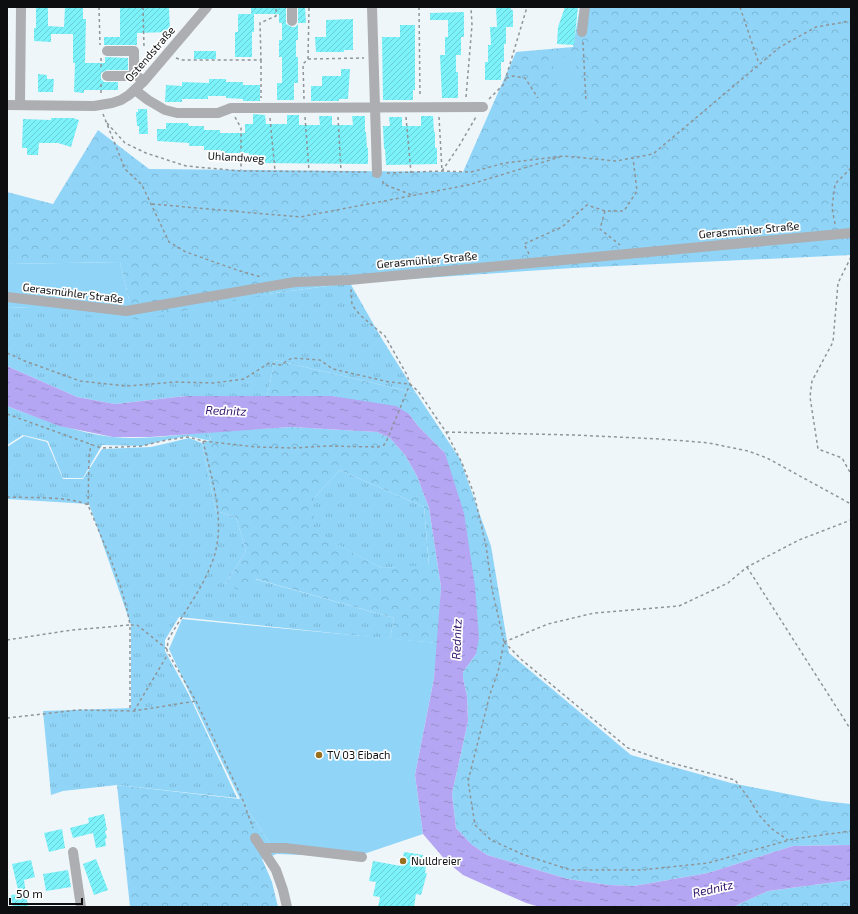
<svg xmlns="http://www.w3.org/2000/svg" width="858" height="914" font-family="'Exo 2',sans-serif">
<defs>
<pattern id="grass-tufts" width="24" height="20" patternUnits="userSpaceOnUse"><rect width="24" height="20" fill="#90d5f8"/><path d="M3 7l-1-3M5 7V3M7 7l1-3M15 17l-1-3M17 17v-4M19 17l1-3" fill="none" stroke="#7bb6d4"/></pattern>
<pattern id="forest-crowns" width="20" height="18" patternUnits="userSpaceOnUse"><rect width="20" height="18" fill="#90d5f8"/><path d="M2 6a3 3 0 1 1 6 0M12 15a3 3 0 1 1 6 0" fill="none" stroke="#7bb6d4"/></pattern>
<pattern id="water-ripples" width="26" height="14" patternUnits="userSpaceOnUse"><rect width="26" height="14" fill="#b4a6f2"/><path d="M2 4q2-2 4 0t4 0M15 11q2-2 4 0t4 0" fill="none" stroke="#9a8ece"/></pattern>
<pattern id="building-hatch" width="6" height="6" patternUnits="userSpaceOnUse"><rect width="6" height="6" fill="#7bf1f9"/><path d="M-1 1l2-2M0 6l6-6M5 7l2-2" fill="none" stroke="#69cdd4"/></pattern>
</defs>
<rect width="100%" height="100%" fill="#eff6fa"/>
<path fill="url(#grass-tufts)" d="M350,283L382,339L416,393L275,360L267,396H186L115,404L77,397L7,366V307L31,308L267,294Z
M7,406C41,419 76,433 113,437C144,440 178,435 208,432L211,441L188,436L165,440L142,446L102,445L83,478H63L48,441L23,435L7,445Z
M24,436L47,442L63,479H83L102,449L151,447L189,438L202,443L216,511L236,517L246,551L225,585L255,579L394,618L390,639L179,617L165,640V651L188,693L237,798L117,785L63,791L51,795L43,711L131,708V625L89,504L7,499V447Z
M340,470L424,507L429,566L382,568L313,532L314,498Z"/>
<path fill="url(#forest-crowns)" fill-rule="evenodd" d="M580,7H851V255L573,268L350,283L267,294L134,321L120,262L7,264V192L53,204L98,130L149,169L463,172L516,52L573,47Z
M275,360L416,393L460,459L491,546L509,653L631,755L731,783L823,801L851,804V845L793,846L708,873L634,886L609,885L568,879L487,855L471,844L456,828L452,794L468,721L467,696L463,678V672L476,654L445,453L418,426L409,414L332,396H267Z
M291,427L377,432L390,438L405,455L417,476L429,508L441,587L438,643L390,639L394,618L256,579L247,593L225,585L246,551L236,517L216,511L202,443L211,440L208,432ZM340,470L424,507L429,565L382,568L314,532V498Z
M117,785L240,799L277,854L262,859L272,882L278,907H130Z
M851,880V907H733L768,891Z"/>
<path fill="#90d5f8" d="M573,55L581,89L559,94L552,60Z
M593,111L596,131L585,133L582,113Z
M120,262L134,321L31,308L7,307V264Z
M182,619L438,643L434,678L415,775L423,834L355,857L277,854L240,799L209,735L169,649Z"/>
<path fill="url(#water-ripples)" d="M7,366L77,397L115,404L186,396H332L396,406L409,414L418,426L445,453L464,513L475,586L479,638L476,654L463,672V678L467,696L468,721L452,794L456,828L471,844L487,855L568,879L609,885L634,886L708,873L793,846L851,845V880L768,891L733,907H540L526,903L463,875L447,862L423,834L415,775L434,678L441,587L429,508L417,476L405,455L390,438L377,432L291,427L150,437H113L59,426L7,406Z"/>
<path fill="url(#building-hatch)" d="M36,7H48V26L64,27L65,7H83V19H86L85,63H105V57L128,58V70H107L101,73V79L104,82H118V90H84V93L74,92L75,63H73V34H51V42L34,41V28H36Z
M120,7H169L170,32L137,33V45H104V37H120Z
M251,7H286V24L292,27H295L298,24V7H305L306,23H298V40H296V57H298V83H294V100H277V83H282V57H279V40H282V23H279V14H254V32H252V57H235V32H238V14H251Z
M496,7H511V10H513V27H506V44H504V62H501V80H485V62H488V45H491L490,27H497Z
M565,7H578L574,45L557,44L558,27Z
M464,12V37H461V55H456V72H458V98H442L440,55H445V37H448V20H430V13Z
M353,19V50H344V52H316L315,37H326V20Z
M400,25H415V90H413V100H383L382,37H400Z
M194,51H216V59H194Z
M341,69H350L348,99H339V101H311V86H322V76H341Z
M38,74L47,75V79H54L53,92H38Z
M209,79H226V82H243V85H260V101H243V99L226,98V96H208V99H182V102H165L166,85L182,86V82L209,83Z
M138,109H147L148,134H139V126H137L136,112H138Z
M253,114L265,115L266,124H287V115H299V125H320L319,116H332V125H353L352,116H365V132H366L367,148H368V164L249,163V153H221V150H204V146H189V143L157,141V129H166V123H188L189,126H204V130H220V133H245V124H253Z
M421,116H433L434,132H435V148H437V164L386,165L385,149H384L383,126H390L389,117H402V126H421Z
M51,118H73L79,120L71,147L58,143H39L38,155H27V148H22L23,119L51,120Z
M104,814L107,830L105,831L107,838L105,839L106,846L96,848L93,833L73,838L70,828L89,823L88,818Z
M62,829L65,848L49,852L44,833Z
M404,852L423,855L422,858L427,859L425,873H427L421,895L416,894L414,907H378L380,897L373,896L376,882L369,881L373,861L401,866Z
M96,859L108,890L94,895L83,864Z
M31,860L35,877L24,880L28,907H13L11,895L19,894L12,864Z
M68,870L71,887L46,891L43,874Z"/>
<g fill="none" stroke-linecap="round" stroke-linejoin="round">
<path stroke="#8f9497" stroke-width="1.5" stroke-dasharray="3 3" stroke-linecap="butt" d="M99,7L100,45
M143,7L144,47
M419,7L420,97
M740,7L759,64
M583,42L586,102
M101,58V69
M176,58L182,60H261L260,23L276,16V7
M308,59L364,58
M261,60V98
M506,78L513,76L525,78L538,98
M101,84V95
M466,97L472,25L471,7
M304,99L303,64L308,59L309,7
M489,99L504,84L527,7
M103,114L125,169L142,185L169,242L186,252L237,270L261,277
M235,117L241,128V170
M305,117L309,171
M338,117L341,171
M406,117L411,173
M439,117L442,171
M270,118L275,171
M107,123L125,143L146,153L186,166L241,171L367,172
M442,171L459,146L476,117
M387,173L442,171L471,172L505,163L564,156L616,161L653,154L780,47L816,27L851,21
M383,181V184L412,195
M152,204L300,217L468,185L560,157
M605,211L600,229L620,245
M835,224L832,208L835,184L851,168
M529,254L524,244L562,227L587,205L605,211H624L637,191L633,158
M851,257L838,283L833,342L812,381L810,397L818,449L842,458L851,474
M7,353L25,361L80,381L126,386L175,382L214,383L244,379L269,363L280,365L292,358L320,360L333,369L389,382L410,384L418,391L446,432L462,463L474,494L486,546L492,589L504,642L498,672L490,694L468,781L475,825L491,840L524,855L571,870H641L708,863L793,839L851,831
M7,414L101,448L142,446L166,440L188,437L203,441L256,447L293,448L327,446L378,447L384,445L387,440L410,384L407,375L385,336L360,315L352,305L351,289
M446,432L574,435L660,439L709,443L748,451L767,458L851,504
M203,441C212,481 228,525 211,565C201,591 182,615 168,640L167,651L196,701L242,798L253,828
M7,497C28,498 70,496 88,505C104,544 123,583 130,625H137L167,649
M88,505L89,458L91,444
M747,567L851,730
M7,640L72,630L130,625V711
M504,642L548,624L594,613L679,606L728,583L747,567L799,540L851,520
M504,642L522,660L628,748L668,762L735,780L750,800L759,815L772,829L788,840
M134,711L168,654
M7,718L78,710L134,711L196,701"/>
<path stroke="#adaeb1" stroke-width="10" d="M292,7V21
M372,7L377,173
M582,32L585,7
M107,51H134V74L144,81
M107,76H131L134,74
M135,90L148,100L165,110L177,113H218L231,108H252L483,107
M7,105L94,106L112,103L121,100L129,95L144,81L207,7
M20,105L21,7
M7,297L126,311L295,282L349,280L851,233
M255,838L276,870L283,890L287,907
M263,848H285L362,857
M73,852L81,907"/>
</g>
<g fill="#986f1c" stroke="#fff" stroke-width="1.5">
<circle cx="319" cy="755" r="4"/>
<circle cx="403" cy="861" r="4"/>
</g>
<g text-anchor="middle" stroke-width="3.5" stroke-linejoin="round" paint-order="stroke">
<g font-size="11" fill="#0c0e10" stroke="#fff">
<text transform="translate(150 54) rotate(-49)" y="4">Ostendstraße</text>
<text transform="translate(236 157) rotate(3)" y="4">Uhlandweg</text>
<text transform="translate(749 230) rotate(-5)" y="4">Gerasmühler Straße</text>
<text transform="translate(427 260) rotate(-5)" y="4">Gerasmühler Straße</text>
<text transform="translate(73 293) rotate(7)" y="4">Gerasmühler Straße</text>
</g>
<g font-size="11" fill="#0c0e10" stroke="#fff" text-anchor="start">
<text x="327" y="759">TV 03 Eibach</text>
<text x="411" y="865">Nulldreier</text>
</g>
<g font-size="12" font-style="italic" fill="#35186e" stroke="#fff">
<text transform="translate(226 411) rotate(2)" y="4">Rednitz</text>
<text transform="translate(457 639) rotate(-88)" y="4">Rednitz</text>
<text transform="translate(713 889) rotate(-13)" y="4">Rednitz</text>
</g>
</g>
<rect width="858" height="914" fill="none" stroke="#0c0e10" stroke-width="16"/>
<path d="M10 898v6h72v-6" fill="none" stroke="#0c0e10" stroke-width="2"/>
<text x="16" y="898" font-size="12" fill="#0c0e10" stroke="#ffffff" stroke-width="3" paint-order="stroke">50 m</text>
</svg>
